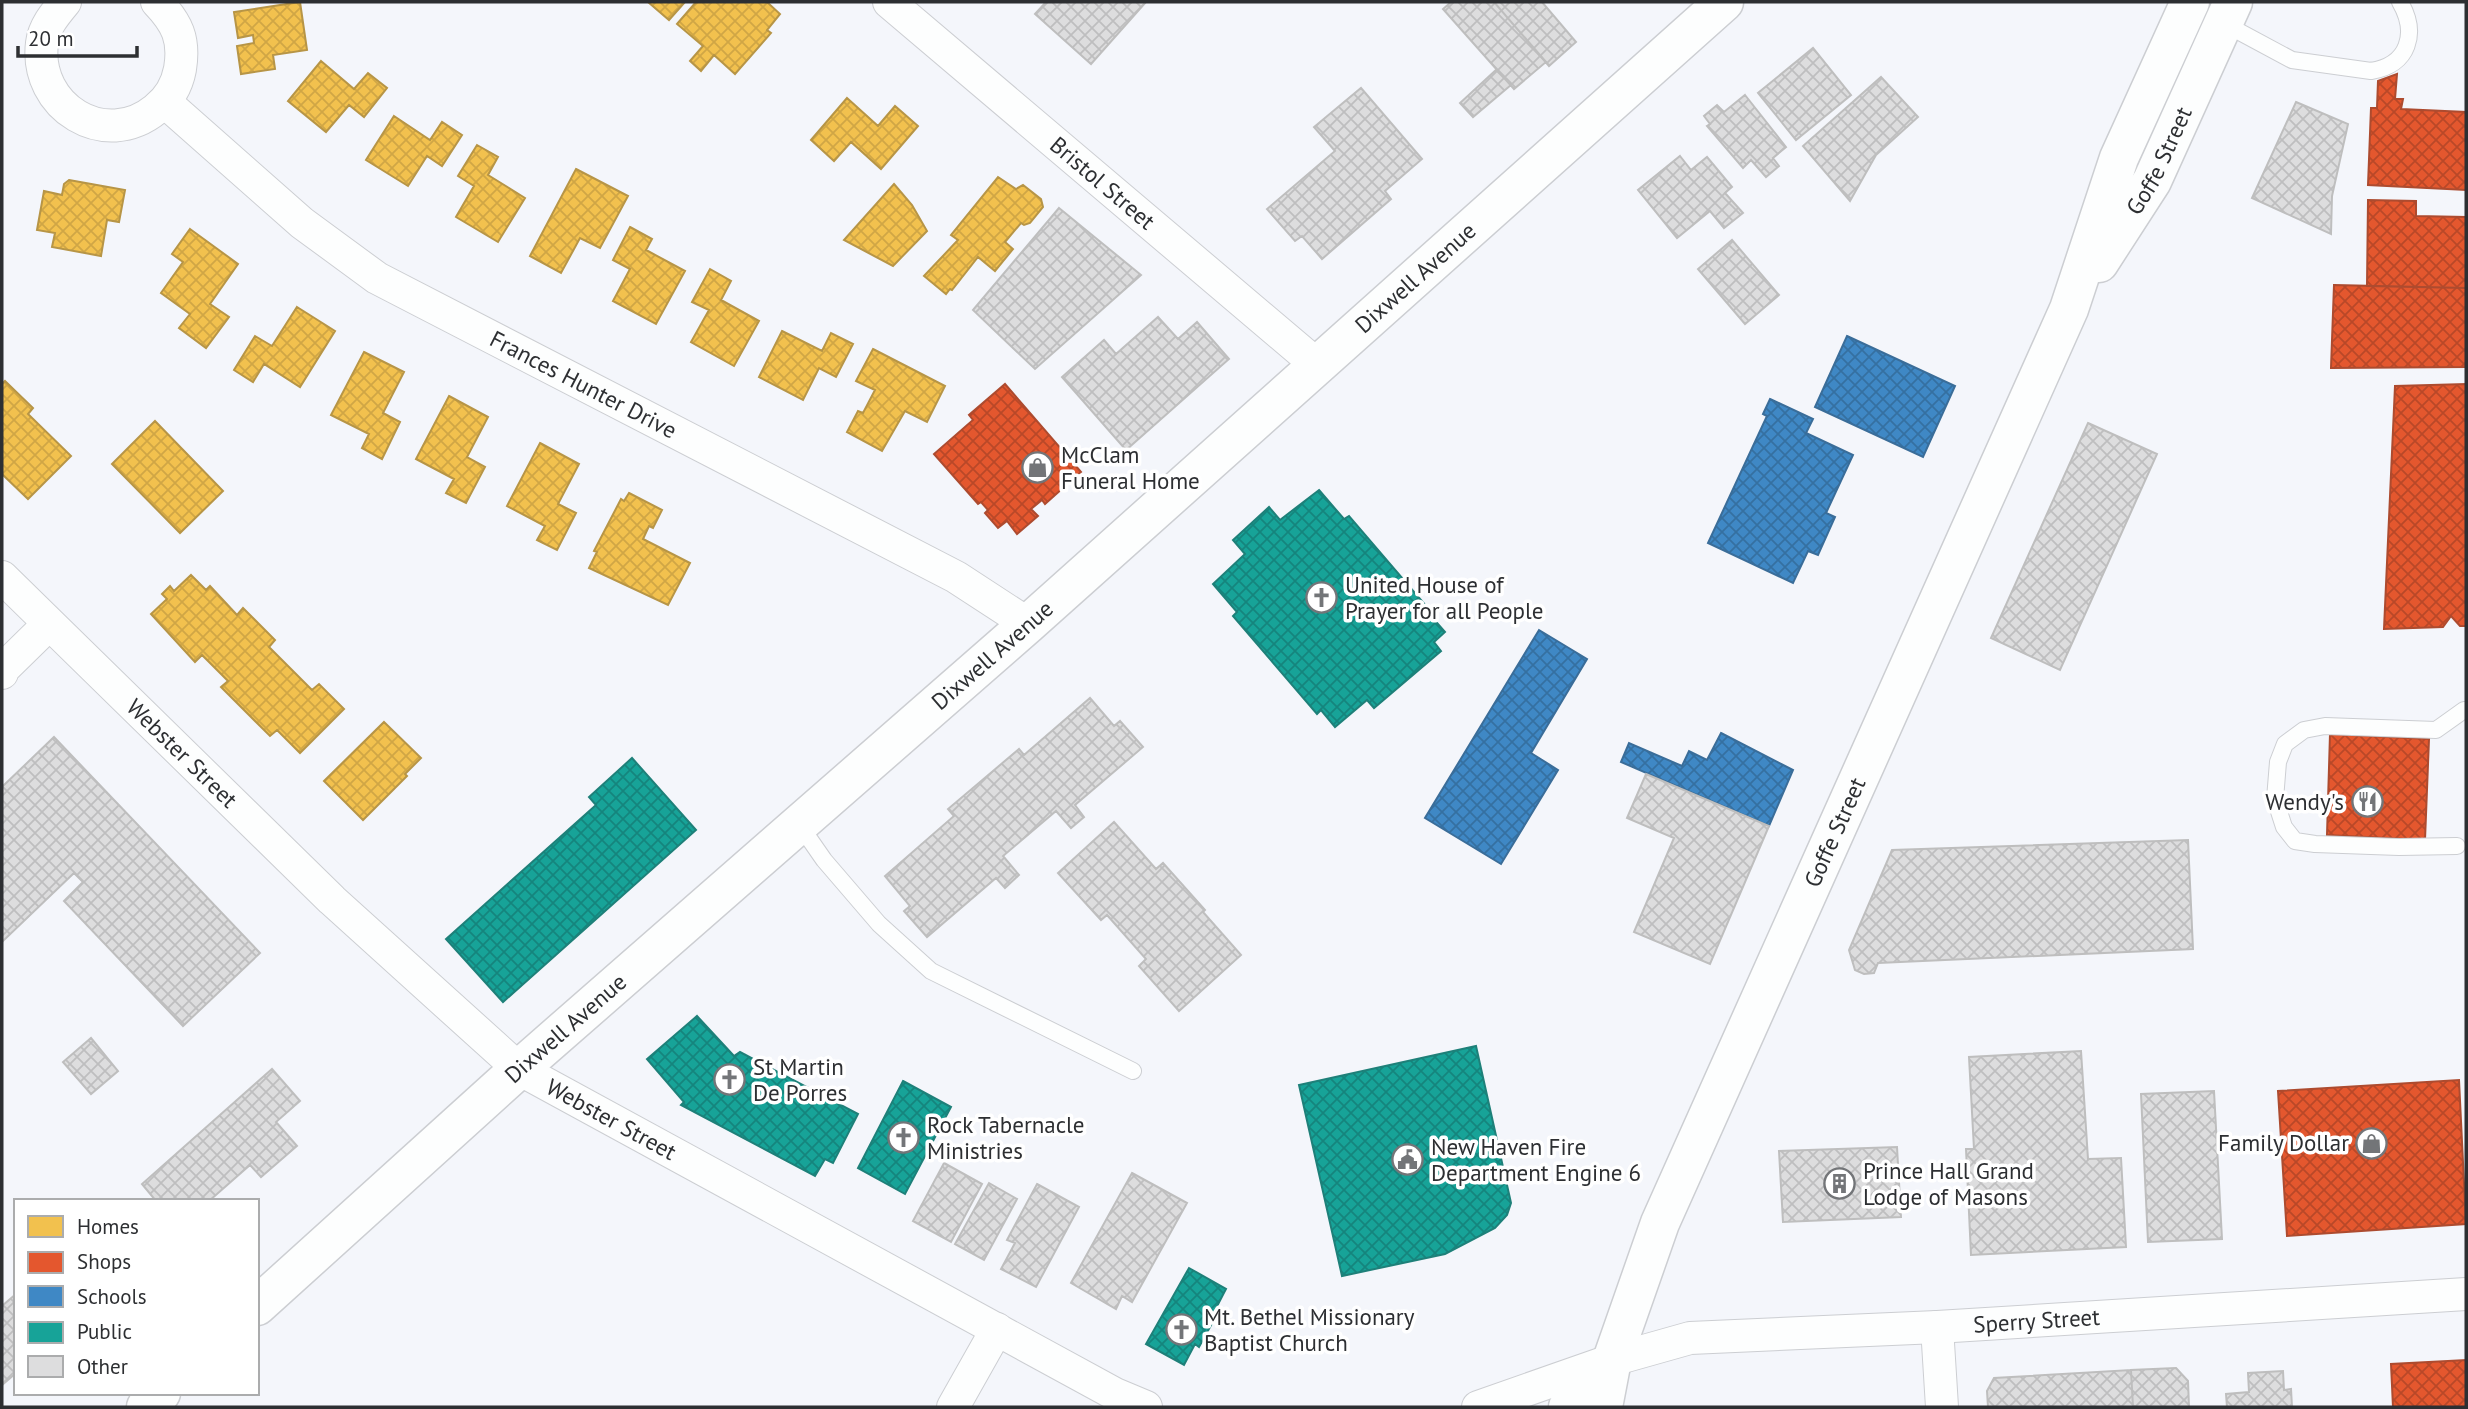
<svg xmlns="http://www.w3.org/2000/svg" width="2468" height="1409" font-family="'PT Sans',sans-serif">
<defs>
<pattern id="homes-cross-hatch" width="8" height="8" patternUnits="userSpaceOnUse" patternTransform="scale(1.75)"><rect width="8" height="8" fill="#f2c14e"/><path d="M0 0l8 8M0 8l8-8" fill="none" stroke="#d0a645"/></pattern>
<pattern id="shops-cross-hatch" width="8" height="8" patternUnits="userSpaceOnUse" patternTransform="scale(1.75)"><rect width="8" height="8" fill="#e4572e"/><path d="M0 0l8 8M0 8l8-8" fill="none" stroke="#b94828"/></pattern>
<pattern id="schools-cross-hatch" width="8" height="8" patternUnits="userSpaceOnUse" patternTransform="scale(1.75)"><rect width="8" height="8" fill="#3f88c5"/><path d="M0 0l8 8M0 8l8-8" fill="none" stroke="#3570a1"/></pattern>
<pattern id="public-cross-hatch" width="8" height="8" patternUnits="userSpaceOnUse" patternTransform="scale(1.75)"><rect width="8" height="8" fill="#17a398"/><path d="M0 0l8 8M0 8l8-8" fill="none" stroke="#15857d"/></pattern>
<pattern id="building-cross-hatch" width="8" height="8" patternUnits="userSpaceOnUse" patternTransform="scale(1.75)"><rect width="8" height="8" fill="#ddddde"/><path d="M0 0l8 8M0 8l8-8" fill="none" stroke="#bebebf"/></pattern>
</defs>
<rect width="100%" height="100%" fill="#f4f6fb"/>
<path fill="url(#homes-cross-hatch)" stroke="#b79546" stroke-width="2" d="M300,2L307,50L273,55L275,69L241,74L237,46L254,43L253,35L238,38L234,12Z
M648,2H685L669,20Z
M696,2H767L780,14L767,30L771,33L735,74L714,55L701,71L690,61L703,46L677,24Z
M321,61L354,89L368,73L387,88L364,117L349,105L326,132L288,101Z
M847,98L878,126L895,106L918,126L881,169L851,142L834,161L811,140Z
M394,116L430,140L442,122L462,135L442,166L427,156L408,186L366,160Z
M477,145L498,157L488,175L525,198L498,242L456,217L474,186L458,176Z
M576,169L628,196L600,248L580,238L561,273L530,256Z
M998,177L1016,189L1023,185L1041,199L1043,207L1030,223L1024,225L1021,223L1005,242L1013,249L995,271L978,257L952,290L950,289L946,294L924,276L958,240L951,235Z
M69,180L125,190L119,222L107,220L101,256L52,247L55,233L37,230L44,191L62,195L64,184Z
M894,184L912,205L927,231L893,266L844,240Z
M630,227L652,239L646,250L685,271L656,324L613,301L630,269L613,260Z
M190,229L238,264L210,304L229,317L206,348L179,328L190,314L161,293L183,262L172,254Z
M710,269L731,281L721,300L759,321L734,366L691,342L709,310L692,302Z
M297,307L335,331L300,387L264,364L253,382L234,370L255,336L272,346Z
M782,331L822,351L831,333L853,344L836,377L819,368L803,400L759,377Z
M873,349L945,386L927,422L905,411L882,451L847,432L858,411L863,413L875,390L856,381Z
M364,352L404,372L383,413L400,422L382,459L362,448L369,434L331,415Z
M5,381L33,408L28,414L71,456L28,499L2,474V384Z
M449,396L488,417L467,457L485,467L466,503L446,493L454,479L416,459Z
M155,421L223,491L180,533L112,464Z
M540,443L579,464L558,504L576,513L557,550L537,540L545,526L507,506Z
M629,493L662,510L653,528L649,526L643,539L690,563L668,605L589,568L597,552L594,551L621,499L624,501Z
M191,575L206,590L210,586L237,615L243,608L275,640L269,647L312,690L319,684L344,709L300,753L277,730L270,736L221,687L228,681L202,655L195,662L151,614L167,599L162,594L170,586L174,591Z
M384,722L421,758L405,774L407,776L363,820L324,781Z"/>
<path fill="url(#shops-cross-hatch)" stroke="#ad4b2f" stroke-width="2" d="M2397,74L2395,99H2403L2401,109L2466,112V190L2368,185L2371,108H2377L2378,81Z
M2368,200L2416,201V216L2466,217V288L2367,286Z
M2334,285L2466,288V367L2331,368Z
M1005,384L1081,472L1045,504L1042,500L1031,509L1038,516L1017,534L1007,521L998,528L985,513L988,510L981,502L978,504L934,454L973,420L969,415Z
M2466,384V626H2460L2451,616L2443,627L2384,629L2395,386Z
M2330,734L2429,739L2425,840L2327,835Z
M2459,1080L2466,1224L2287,1236L2278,1091Z
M2466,1360V1407H2393L2391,1364Z"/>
<path fill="url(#schools-cross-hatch)" stroke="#3a6d99" stroke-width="2" d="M1847,336L1955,386L1923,457L1815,407Z
M1770,399L1813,419L1806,433L1853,455L1826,513L1835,517L1818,555L1808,551L1793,583L1708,543L1767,416L1763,414Z
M1539,630L1587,659L1531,753L1558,770L1501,864L1425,818Z
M1721,733L1793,770L1769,826L1621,762L1629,743L1682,766L1689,751L1707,760Z"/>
<path fill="url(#public-cross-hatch)" stroke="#1e8079" stroke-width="2" d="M1319,490L1344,519L1349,516L1433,614L1430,615L1445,632L1434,642L1441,651L1374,708L1367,700L1335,727L1321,710L1317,714L1233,616L1237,612L1213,584L1245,554L1233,540L1269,507L1280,520Z
M632,758L696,830L503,1002L446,939L596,805L589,797Z
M697,1016L734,1056L740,1052L858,1114L833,1163L825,1159L815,1176L681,1105L684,1102L647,1059Z
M1476,1046L1511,1203L1507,1215L1495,1228L1445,1254L1342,1276L1299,1085Z
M903,1081L951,1107L905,1194L858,1168Z
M1189,1268L1226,1289L1213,1314L1216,1316L1199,1347L1195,1344L1184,1365L1146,1344Z"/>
<path fill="url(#building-cross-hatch)" stroke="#bebebe" stroke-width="2" d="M1046,2H1146L1091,64L1035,14Z
M1451,2H1494L1546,62L1514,89L1443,9Z
M1494,2H1542L1576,42L1549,66Z
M1813,48L1851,95L1796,140L1758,93Z
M1496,70L1511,85L1473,117L1460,103Z
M1881,77L1918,117L1876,155L1850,201L1803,146Z
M1361,88L1422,159L1385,191L1391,199L1322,259L1302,236L1295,241L1267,209L1335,151L1314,127Z
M1745,95L1786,147L1773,158L1779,166L1766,177L1751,160L1743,168L1707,126L1710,124L1704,116L1717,105L1724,112Z
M2296,102L2348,124L2332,196L2331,234L2252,198Z
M1680,156L1691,170L1707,157L1732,187L1725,193L1743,213L1724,228L1710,211L1677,238L1638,190Z
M1059,208L1141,275L1035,369L973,310Z
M1732,240L1779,295L1745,324L1698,269Z
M1158,317L1178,339L1197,322L1229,359L1126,450L1062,377L1104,340L1116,354Z
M2088,423L2157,454L2060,670L1991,638Z
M1090,698L1114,726L1120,721L1143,747L1075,805L1084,817L1071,828L1056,811L1003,856L1019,875L1005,888L996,878L927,937L904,911L910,906L885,876L954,816L948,809L1019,749L1024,755Z
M54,737L260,953L183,1026L64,901L83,882L74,873L2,942V787Z
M1646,774L1769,826L1710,964L1634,932L1674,838L1627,818Z
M1114,822L1156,869L1163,863L1205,910L1203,912L1241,955L1179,1011L1139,966L1146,959L1107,915L1101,920L1058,873Z
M2188,840L2193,949L1878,963L1874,973L1864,974L1855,970L1849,950L1892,850Z
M91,1038L118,1071L91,1094L63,1062Z
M2081,1051L2088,1159L2121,1158L2126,1247L1971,1255L1966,1149H1974L1969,1057Z
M272,1069L300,1101L276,1122L297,1146L261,1177L250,1165L209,1201H156L142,1184Z
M2214,1091L2222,1239L2148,1242L2141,1094Z
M1897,1147L1901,1217L1783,1222L1779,1151Z
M944,1163L982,1184L951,1242L913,1221Z
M1132,1173L1187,1203L1132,1302L1122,1296L1116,1309L1071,1283Z
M989,1183L1017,1199L984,1260L955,1244Z
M1037,1184L1079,1207L1036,1287L1001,1269L1015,1243L1007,1240Z
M16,1294V1373L2,1385V1306Z
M2176,1368L2188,1381L2189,1407H2133L2131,1370Z
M2131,1370L2133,1407H1988L1987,1391L1994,1378Z
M2283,1371L2284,1390L2291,1389L2292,1407H2227L2226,1394L2249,1392L2248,1373Z"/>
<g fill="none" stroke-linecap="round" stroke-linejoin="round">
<defs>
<path id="lane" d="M2223,23L2292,60L2371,71C2409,65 2418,33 2400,2
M799,824L824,860L879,924L931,971L1133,1071
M2457,846L2399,847L2315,844L2295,841L2284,827L2275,799L2278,762L2285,744L2304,730L2325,726L2436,730L2464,710"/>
<g id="street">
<path d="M65,2C55,14 44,27 42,43C34,107 105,151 156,109C169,99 177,85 180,69C185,39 177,23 157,2"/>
<path id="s1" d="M889,2L1316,364"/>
<path id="s2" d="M165,102L302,223L377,278L956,577L1028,624"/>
<path id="s3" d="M2,577L332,900L519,1069L1115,1394L1146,1407"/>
<path d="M2,673L3,669L49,624"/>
<path d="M1937,1327L1942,1407"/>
<path d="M953,1407L997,1329"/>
<path id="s4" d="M1478,1407L1612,1360L1690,1338L1937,1327L2466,1294"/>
</g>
<g id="secondary">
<path id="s5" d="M2099,263L2152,181L2233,2"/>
<path d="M1568,1407L1612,1360"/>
<path id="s6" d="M1603,1407L1612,1360L1660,1223L2069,309L2119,158L2190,2"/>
</g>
<g id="primary">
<path id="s7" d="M257,1306L519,1069L1028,624L1724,2"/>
<path d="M146,1407L161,1393"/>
</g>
</defs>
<use href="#lane" stroke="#ccced2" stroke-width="18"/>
<use href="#street" stroke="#ccced2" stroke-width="34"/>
<use href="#secondary" stroke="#ccced2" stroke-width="41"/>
<use href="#primary" stroke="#ccced2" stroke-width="41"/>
<use href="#lane" stroke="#fdfefe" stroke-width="16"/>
<use href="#street" stroke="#fdfefe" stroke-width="32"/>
<use href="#secondary" stroke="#fdfefe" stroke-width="38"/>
<use href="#primary" stroke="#fdfefe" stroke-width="38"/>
</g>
<defs>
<symbol id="shop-ring" viewBox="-11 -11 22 22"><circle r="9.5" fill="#fff" stroke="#737578" stroke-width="1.5"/><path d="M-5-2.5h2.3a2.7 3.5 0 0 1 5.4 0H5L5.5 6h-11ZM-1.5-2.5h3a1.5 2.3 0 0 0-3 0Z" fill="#737578"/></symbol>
<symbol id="church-ring" viewBox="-11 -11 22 22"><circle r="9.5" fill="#fff" stroke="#737578" stroke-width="1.5"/><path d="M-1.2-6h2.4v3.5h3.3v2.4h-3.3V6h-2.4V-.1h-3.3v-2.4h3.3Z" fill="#737578"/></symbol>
<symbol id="restaurant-ring" viewBox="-11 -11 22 22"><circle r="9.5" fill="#fff" stroke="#737578" stroke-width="1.5"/><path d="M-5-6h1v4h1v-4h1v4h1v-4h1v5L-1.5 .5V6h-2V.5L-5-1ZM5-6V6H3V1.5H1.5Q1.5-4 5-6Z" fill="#737578"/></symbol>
<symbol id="civic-ring" viewBox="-11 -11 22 22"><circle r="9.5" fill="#fff" stroke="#737578" stroke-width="1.5"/><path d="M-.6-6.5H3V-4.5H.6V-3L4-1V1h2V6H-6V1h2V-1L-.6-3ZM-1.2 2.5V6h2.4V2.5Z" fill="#737578"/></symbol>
<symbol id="building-ring" viewBox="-11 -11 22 22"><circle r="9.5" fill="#fff" stroke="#737578" stroke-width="1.5"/><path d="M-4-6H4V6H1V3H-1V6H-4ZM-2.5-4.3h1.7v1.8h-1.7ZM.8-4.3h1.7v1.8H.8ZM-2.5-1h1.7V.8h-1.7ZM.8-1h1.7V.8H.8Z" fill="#737578"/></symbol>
</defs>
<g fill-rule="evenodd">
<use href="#shop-ring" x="1020" y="450" width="35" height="35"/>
<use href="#church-ring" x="1304" y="580" width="35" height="35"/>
<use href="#restaurant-ring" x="2350" y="784" width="35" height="35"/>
<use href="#church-ring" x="712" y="1062" width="35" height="35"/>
<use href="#church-ring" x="886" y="1120" width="35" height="35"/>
<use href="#shop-ring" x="2354" y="1126" width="35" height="35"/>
<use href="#civic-ring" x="1390" y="1142" width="35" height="35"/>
<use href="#building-ring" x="1822" y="1166" width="35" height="35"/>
<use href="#church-ring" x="1164" y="1312" width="35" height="35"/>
</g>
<g text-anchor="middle" stroke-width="7" stroke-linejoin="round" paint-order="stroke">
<g font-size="23" fill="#2d2f32" stroke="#fff">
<text dy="8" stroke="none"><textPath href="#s5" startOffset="119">Goffe Street</textPath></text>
<text dy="8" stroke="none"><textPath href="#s1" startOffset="280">Bristol Street</textPath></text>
<text dy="8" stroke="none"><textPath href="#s7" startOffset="1549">Dixwell Avenue</textPath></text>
<text dy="8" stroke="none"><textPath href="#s2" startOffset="508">Frances Hunter Drive</textPath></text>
<text dy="8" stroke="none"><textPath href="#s7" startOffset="982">Dixwell Avenue</textPath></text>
<text dy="8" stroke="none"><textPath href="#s3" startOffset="252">Webster Street</textPath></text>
<text dy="8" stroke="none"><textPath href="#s6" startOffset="621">Goffe Street</textPath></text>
<text dy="8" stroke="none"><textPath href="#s7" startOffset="415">Dixwell Avenue</textPath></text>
<text dy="8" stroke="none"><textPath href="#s3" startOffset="819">Webster Street</textPath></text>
<text dy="8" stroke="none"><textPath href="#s4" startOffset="570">Sperry Street</textPath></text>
</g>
<g font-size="23" fill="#2d2f32" stroke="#fff" text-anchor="start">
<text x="1061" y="463">McClam<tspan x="1061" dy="26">Funeral Home</tspan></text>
<text x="1345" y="593">United House of<tspan x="1345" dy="26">Prayer for all People</tspan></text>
<text x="2344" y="810" text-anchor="end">Wendy's</text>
<text x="753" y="1075">St Martin<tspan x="753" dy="26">De Porres</tspan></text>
<text x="927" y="1133">Rock Tabernacle<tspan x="927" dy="26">Ministries</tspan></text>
<text x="2349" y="1151" text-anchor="end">Family Dollar</text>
<text x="1431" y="1155">New Haven Fire<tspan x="1431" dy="26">Department Engine 6</tspan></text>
<text x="1863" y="1179">Prince Hall Grand<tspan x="1863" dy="26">Lodge of Masons</tspan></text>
<text x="1204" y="1325">Mt. Bethel Missionary<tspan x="1204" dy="26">Baptist Church</tspan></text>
</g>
</g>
<rect width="2468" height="1409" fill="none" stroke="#2d2f32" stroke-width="7"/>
<rect x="14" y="1199" width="245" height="196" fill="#ffffff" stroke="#abacad" stroke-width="2"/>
<rect x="28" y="1216" width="35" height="21" fill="#f2c14e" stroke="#abacad" stroke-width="2"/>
<text x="77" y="1234" font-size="21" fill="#2d2f32">Homes</text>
<rect x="28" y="1252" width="35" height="21" fill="#e4572e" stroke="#abacad" stroke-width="2"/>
<text x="77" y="1269" font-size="21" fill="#2d2f32">Shops</text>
<rect x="28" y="1286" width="35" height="21" fill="#3f88c5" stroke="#abacad" stroke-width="2"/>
<text x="77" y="1304" font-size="21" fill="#2d2f32">Schools</text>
<rect x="28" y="1322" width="35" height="21" fill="#17a398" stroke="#abacad" stroke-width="2"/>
<text x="77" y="1339" font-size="21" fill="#2d2f32">Public</text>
<rect x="28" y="1356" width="35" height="21" fill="#ddddde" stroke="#abacad" stroke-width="2"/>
<text x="77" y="1374" font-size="21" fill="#2d2f32">Other</text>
<path d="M18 46v10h119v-10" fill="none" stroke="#2d2f32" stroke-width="3.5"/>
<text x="28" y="46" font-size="21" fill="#2d2f32" stroke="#ffffff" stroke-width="5" paint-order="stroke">20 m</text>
</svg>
